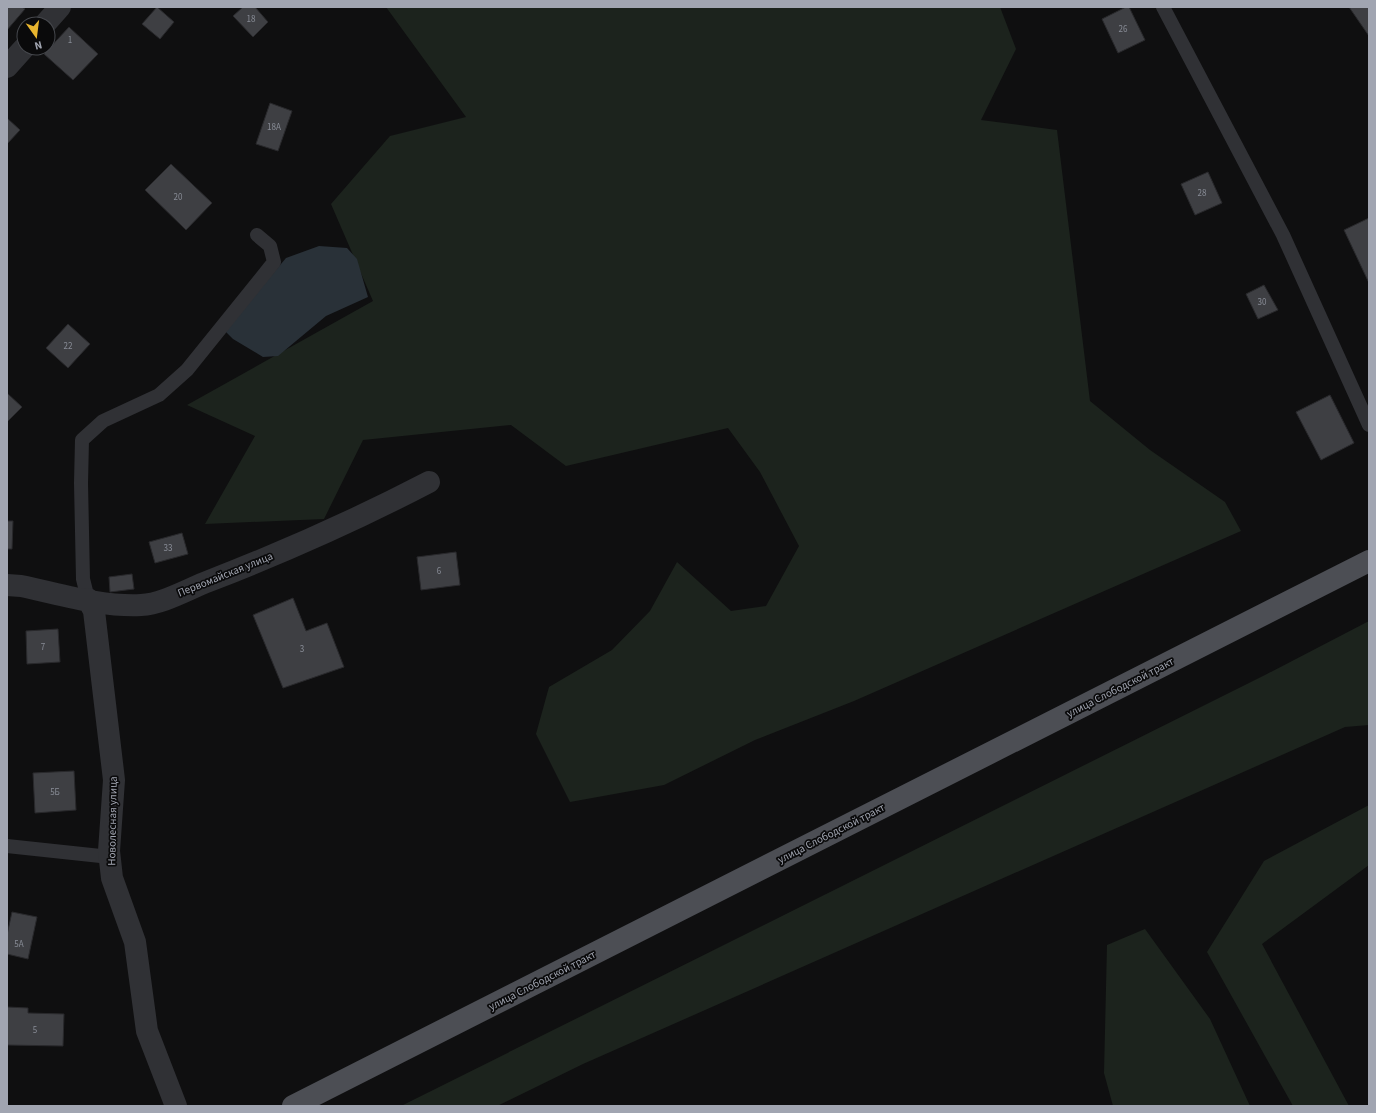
<svg xmlns="http://www.w3.org/2000/svg" width="1376" height="1113" font-family="'Source Sans 3',sans-serif">
<rect width="100%" height="100%" fill="#0f0f10"/>
<path fill="#1c231d" d="M386,7H1000L1016,49L981,120L1057,130L1090,401L1150,450L1225,502L1241,531L854,701L755,740L664,785L570,802L536,734L549,687L612,650L650,611L677,562L731,611L766,606L799,546L760,472L728,428L566,466L511,425L363,440L324,519L205,524L255,436L187,405L373,301L331,204L390,136L466,117Z
M1369,621V725L1345,727L583,1064L497,1106H401L1265,675Z
M1369,805V865L1262,944L1349,1106H1293L1207,952L1264,861Z
M1145,929L1210,1019L1250,1106H1113L1104,1073L1107,945Z"/>
<path fill="#293138" d="M319,246L347,248L357,259L368,297L326,316L278,356L263,357L233,339L225,331L286,258Z"/>
<path fill="#3e3f43" stroke="#29292c" d="M7,7H22L25,9L7,30Z
M157,7L174,22L160,39L142,24Z
M243,7H255L268,22L253,37L233,16Z
M1126,7H1129L1145,40L1118,53L1102,19Z
M1349,7H1369V36Z
M69,27L98,54L73,80L44,54Z
M270,103L292,111L278,151L256,144Z
M7,118L20,130L7,144Z
M171,164L212,203L186,230L145,190Z
M1208,172L1222,203L1195,215L1181,184Z
M1369,218V283L1344,230Z
M1264,285L1278,310L1258,319L1246,294Z
M68,324L90,344L68,368L46,348Z
M7,393L22,407L7,422Z
M1330,395L1354,443L1321,460L1296,412Z
M7,521H13L12,549H7Z
M182,533L188,554L155,563L149,542Z
M456,552L460,585L421,590L417,557Z
M132,574L134,589L110,592L109,577Z
M293,598L306,631L327,623L344,667L283,688L253,615Z
M58,629L60,662L27,664L26,631Z
M74,771L76,810L35,813L33,773Z
M12,912L37,917L28,959L7,954V935Z
M7,1007L28,1008V1013L64,1014L63,1046L7,1045Z"/>
<g fill="none" stroke-linecap="round" stroke-linejoin="round">
<path stroke="#303135" stroke-width="14" d="M1163,7L1283,235L1369,425
M88,599L83,579L81,483L82,440L103,421L159,395L187,370L274,262L270,246L257,235
M7,846L110,857"/>
<path stroke="#303135" stroke-width="22" d="M45,24L60,7
M7,67L24,48
M7,585L21,586C60,594 101,607 141,605C163,604 188,589 209,581C284,552 358,519 429,482
M88,599L94,611L114,780L109,851L112,878L135,942L147,1031L176,1106"/>
<path stroke="#4c4e54" stroke-width="22" d="M293,1106L1369,561"/>
</g>
<g text-anchor="middle" stroke-width="3.5" stroke-linejoin="round" paint-order="stroke">
<g font-size="9" fill="#888c96">
<text x="251" y="22">18</text>
<text x="1123" y="32">26</text>
<text x="70" y="43">1</text>
<text x="274" y="130">18А</text>
<text x="1202" y="196">28</text>
<text x="178" y="200">20</text>
<text x="1262" y="305">30</text>
<text x="68" y="349">22</text>
<text x="168" y="551">33</text>
<text x="439" y="574">6</text>
<text x="43" y="650">7</text>
<text x="302" y="652">3</text>
<text x="55" y="795">5Б</text>
<text x="19" y="947">5А</text>
<text x="35" y="1033">5</text>
</g>
<g font-size="11" fill="#a1a5b1" stroke="#0a0a0b">
<text transform="translate(225 574) rotate(-22)" y="4">Первомайская улица</text>
<text transform="translate(1120 687) rotate(-27)" y="4">улица Слободской тракт</text>
<text transform="translate(112 821) rotate(-89)" y="4">Новолесная улица</text>
<text transform="translate(831 833) rotate(-27)" y="4">улица Слободской тракт</text>
<text transform="translate(542 980) rotate(-27)" y="4">улица Слободской тракт</text>
</g>
</g>
<rect width="1376" height="1113" fill="none" stroke="#a1a5b1" stroke-width="16"/>
<g transform="translate(36 36) rotate(166)"><circle r="19" fill="#0a0a0b" stroke="#46484d"/>
<path d="M0-3L7 15L0 10L-7 15Z" fill="#e8b52f"/>
<text y="-6" font-size="11" font-weight="bold" text-anchor="middle" fill="#a1a5b1">N</text>
</g>
</svg>
